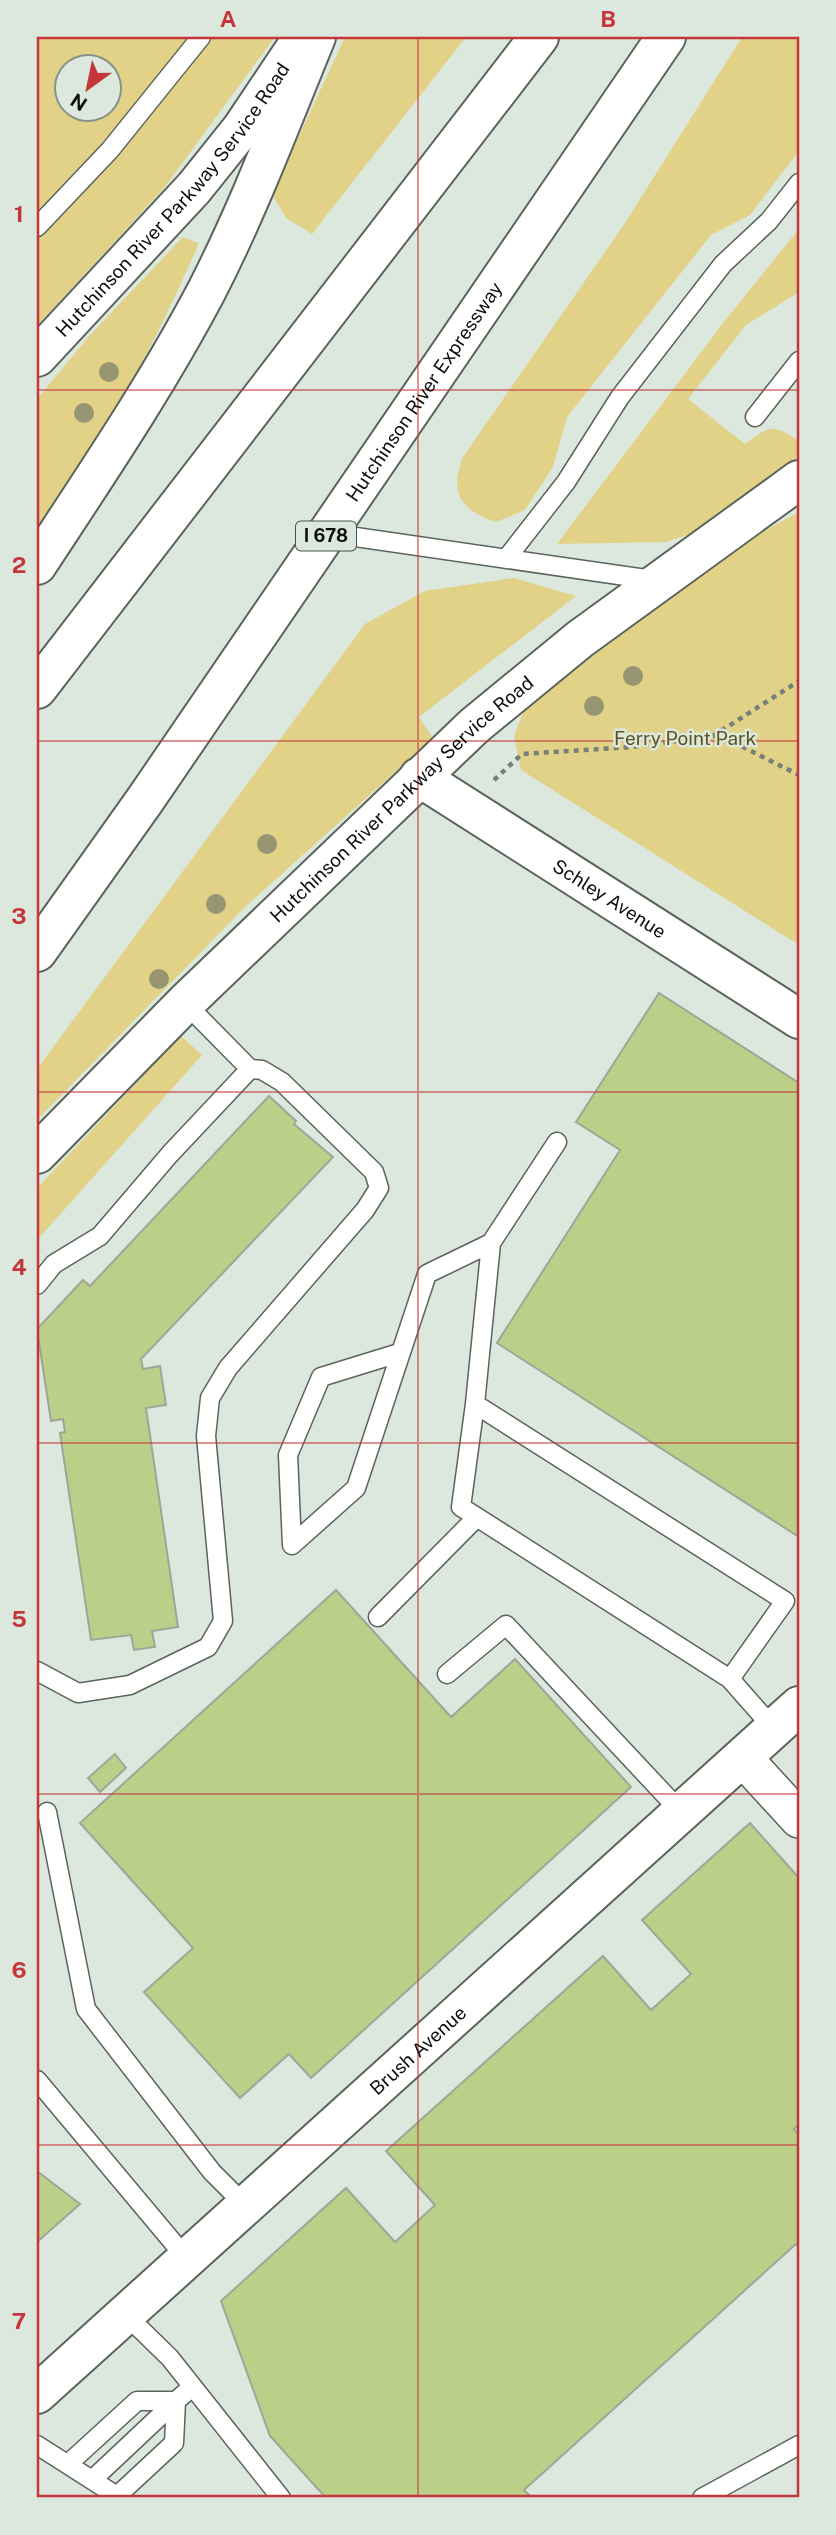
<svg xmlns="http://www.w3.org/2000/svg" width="836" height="2535" font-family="'Public Sans',sans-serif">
<rect width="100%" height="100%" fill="#dce8dd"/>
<path fill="#e1d288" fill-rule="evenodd" d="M37,37H275L164,188L37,326ZM66,66H108V108H66Z
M345,37H466L312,234L286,218L272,194Z
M742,37H799V151L750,215L711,235L567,417L553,467L525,510L496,522C460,510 449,493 463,457L625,223Z
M799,229V292L746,325L688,399L745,444C769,427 771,422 797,440L799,437V464L693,533L666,542L557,544L723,323Z
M183,237L199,243C155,346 100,445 37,537V399L91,334Z
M799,512V945L521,770L514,736L525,707L620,625L764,531Z
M514,578L576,596L419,717L433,738L245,907L37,1120V1069L365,624L425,591Z
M181,1036L202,1055L39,1238L37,1235V1188Z"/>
<path fill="#bad089" stroke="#a0a598" stroke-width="2" d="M659,993L799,1083V1537L497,1343L620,1150L576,1122Z
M269,1096L296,1121L294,1124L333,1157L141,1359L143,1369L160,1366L166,1405L146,1408L178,1627L152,1631L155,1647L134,1650L131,1635L91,1640L60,1433L65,1432L63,1419L51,1421L37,1329L83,1280L90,1286Z
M336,1590L451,1717L515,1659L631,1787L311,2078L289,2054L240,2098L144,1992L193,1948L80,1823Z
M115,1754L126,1768L100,1792L88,1778Z
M750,1823L799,1878V2124L794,2129L799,2135V2247L796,2244L524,2490L532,2498H326L270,2436L221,2301L346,2188L395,2242L435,2205L386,2151L603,1956L651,2010L691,1974L642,1920Z
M37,2171L80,2204L37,2242Z"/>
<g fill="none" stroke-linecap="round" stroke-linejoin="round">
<defs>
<path id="service" d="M37,227L110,150L201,37
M755,417L799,361
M328,533L653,580
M506,559L566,482L620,397L723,264L769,221L799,183
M557,1142L491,1243L475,1404L785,1601L730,1679L774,1729
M37,1285L54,1264L100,1236L170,1154L250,1069
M399,1353L321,1377L288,1455L292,1545L356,1488L427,1274L491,1243
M475,1404L461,1507L730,1679
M378,1617L477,1517
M37,1671L78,1693L130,1685L208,1647L223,1621L206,1436L210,1398L228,1368L365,1210L379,1188L374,1172L282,1082L262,1070L250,1069L185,1003
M447,1674L506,1625L682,1813
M47,1812L86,2009L212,2172L246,2206
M37,2080L187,2259
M125,2314L170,2358L281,2498
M37,2445L117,2496L174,2443L176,2401L192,2387
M68,2464L137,2401H176
M92,2480L176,2401
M702,2498L799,2445"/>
<path id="minor" d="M743,1758L799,1819"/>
<g id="tertiary">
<path id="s1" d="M37,357L194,188L242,128L303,37"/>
<path id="s2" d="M419,777L799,1019"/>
<path id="s3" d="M37,1154L185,1003L474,726L580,639L799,480"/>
<path id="s4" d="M37,2394L799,1706"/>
</g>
<g id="motorway">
<path d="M37,565C96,475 157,385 207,290C249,208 281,122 316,37"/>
<path d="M37,689L539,37"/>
<path id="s5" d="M37,952L145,800L666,37"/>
</g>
</defs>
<use href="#service" stroke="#5a645b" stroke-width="21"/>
<use href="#minor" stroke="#5a645b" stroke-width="40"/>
<use href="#tertiary" stroke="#5a645b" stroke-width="42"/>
<use href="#motorway" stroke="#5a645b" stroke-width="42"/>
<path stroke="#778078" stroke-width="4.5" stroke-dasharray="5 5" stroke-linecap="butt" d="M714,736L737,744L799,775
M494,780L522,754L632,747L713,736L799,681"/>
<use href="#service" stroke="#fff" stroke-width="18"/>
<use href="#minor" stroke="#fff" stroke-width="37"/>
<use href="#tertiary" stroke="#fff" stroke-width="38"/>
<use href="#motorway" stroke="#fff" stroke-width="38"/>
</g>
<g fill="#979672">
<circle cx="109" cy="372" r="10"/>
<circle cx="84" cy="413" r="10"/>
<circle cx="633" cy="676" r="10"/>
<circle cx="594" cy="706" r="10"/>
<circle cx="267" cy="844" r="10"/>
<circle cx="216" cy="904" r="10"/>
<circle cx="159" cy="979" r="10"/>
</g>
<path fill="none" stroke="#c5363a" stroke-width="2" stroke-opacity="0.55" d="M418,37V2498M37,390H799M37,741H799M37,1092H799M37,1443H799M37,1794H799M37,2145H799"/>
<g text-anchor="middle" stroke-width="5" stroke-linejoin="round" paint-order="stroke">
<rect fill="#dce8dd" stroke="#4b524b" stroke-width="2" x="296" y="521.5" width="60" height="29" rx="5"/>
<g font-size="18" font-weight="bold" fill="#0d110d">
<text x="326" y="542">I 678</text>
</g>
<g font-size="19" fill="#0d110d" stroke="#dce8dd">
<text dy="7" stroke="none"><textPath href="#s1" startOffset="208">Hutchinson River Parkway Service Road</textPath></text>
<text dy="7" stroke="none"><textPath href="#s5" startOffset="681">Hutchinson River Expressway</textPath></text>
<text dy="7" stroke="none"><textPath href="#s3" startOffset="509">Hutchinson River Parkway Service Road</textPath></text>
<text dy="7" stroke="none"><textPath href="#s2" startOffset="226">Schley Avenue</textPath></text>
<text dy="7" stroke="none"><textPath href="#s4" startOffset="513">Brush Avenue</textPath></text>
</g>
<g font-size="19" fill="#5e531b" stroke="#dce8dd">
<text x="685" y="745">Ferry Point Park</text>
</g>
</g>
<rect width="836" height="2535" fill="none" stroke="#dce8dd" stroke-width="77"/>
<g transform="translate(88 88) rotate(213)"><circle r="33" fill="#dce8dd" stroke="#89928a" stroke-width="2"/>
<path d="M0-5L12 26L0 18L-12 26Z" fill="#c5363a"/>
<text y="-10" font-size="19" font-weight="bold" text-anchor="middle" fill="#0d110d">N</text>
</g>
<rect x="38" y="38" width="760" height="2458" fill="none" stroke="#c5363a" stroke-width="2.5"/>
<g font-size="23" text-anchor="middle" font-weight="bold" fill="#c5363a">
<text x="228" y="27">A</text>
<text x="608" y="27">B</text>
<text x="19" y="222">1</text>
<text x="19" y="573">2</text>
<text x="19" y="924">3</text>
<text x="19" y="1275">4</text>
<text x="19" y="1627">5</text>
<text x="19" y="1978">6</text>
<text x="19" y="2329">7</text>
</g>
</svg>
